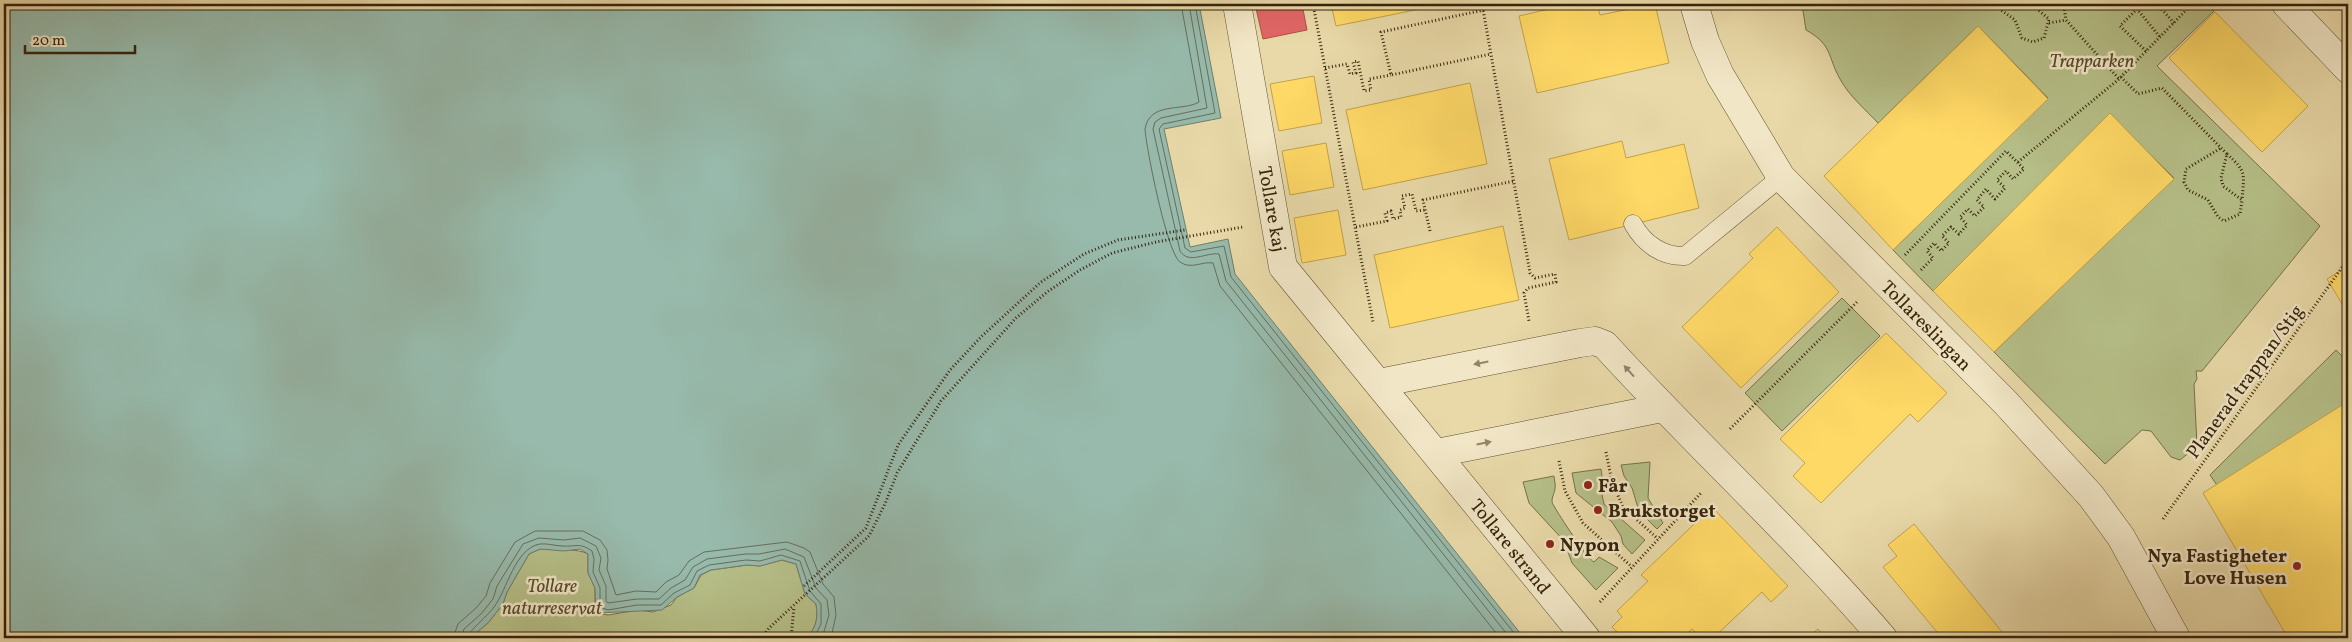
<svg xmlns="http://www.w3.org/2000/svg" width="2352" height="642" font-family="Vollkorn,serif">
<rect width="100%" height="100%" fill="#e9d9a8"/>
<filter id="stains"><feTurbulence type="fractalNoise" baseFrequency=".004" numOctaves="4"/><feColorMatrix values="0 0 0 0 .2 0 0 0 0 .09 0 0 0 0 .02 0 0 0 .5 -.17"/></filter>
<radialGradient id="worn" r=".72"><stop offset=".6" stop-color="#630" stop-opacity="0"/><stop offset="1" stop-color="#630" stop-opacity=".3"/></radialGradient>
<path fill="#b6bf88" stroke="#76714a" d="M1802,4H2111L2114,6L2117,4H2206L2214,11L2157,66L2320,226L2202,371H2196L2197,379L2194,384L2197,446L2180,460L2171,457L2151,431L2142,430L2105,464L1994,352L2174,178L2110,114L1933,291L1893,250L2048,98L1978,26L1878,123C1866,110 1849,96 1840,79C1827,56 1833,45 1806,30Z
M1842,298L1880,336L1782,431L1745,393Z
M2336,350L2348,362V638H2306L2259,547L2210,475Z
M1650,462L1648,498L1663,523L1657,529L1639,511L1632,488L1624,476L1621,465Z
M1601,469L1603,483L1601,490L1604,504L1645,540L1632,554L1623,544L1621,536L1612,522L1576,493L1572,473Z
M1554,476C1554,480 1556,484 1555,488C1555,494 1549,500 1554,506C1559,515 1588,560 1594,562L1599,557L1618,568L1596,590L1572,563L1564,541L1529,503L1523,482Z
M540,549C554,550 578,548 588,554V573L595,588V604L598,613L608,615L638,610L653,612L671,605L677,597L694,588L701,575L711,570L747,565L760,566L782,560L796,564L805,594L816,604C818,616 817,626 809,635L810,638H470L488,623L503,604L507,592L529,554Z"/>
<path fill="#97baac" stroke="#707e6c" d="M4,4H1199L1221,118L1164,129L1190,247L1228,239L1235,274L1524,638H810L809,635C817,626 818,616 816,604L805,594L796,564L782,560L760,566L747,565L711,570L700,575L694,588L677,597L662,610L598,613L596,611L595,588L588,573V554L580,549L564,551L540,549L529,554L507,592L503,604L488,623L470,638H4Z"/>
<path fill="#ffd966" stroke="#c2a24b" d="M1331,4H1445L1336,26Z
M1571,4H1597L1600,15L1655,4L1669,63L1537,93L1519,16Z
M2215,12L2308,106L2262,152L2169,58Z
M1978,26L2048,99L1893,250L1824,176Z
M1314,76L1322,123L1279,131L1270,84Z
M1470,83L1487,164L1363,190L1346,110Z
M2110,113L2174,179L1994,352L1933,291Z
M1622,141L1626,158L1684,144L1699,208L1569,240L1549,159Z
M1326,143L1334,187L1290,195L1282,151Z
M1338,210L1346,255L1302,263L1294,218Z
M1503,226L1519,300L1390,328L1374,255Z
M1777,227L1839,292L1741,388L1682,327L1753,258L1749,254Z
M2348,266V305L2344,307L2327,279Z
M1886,333L1947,393L1918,422L1910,414L1821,503L1793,476L1805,463L1780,439Z
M2342,405L2348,419V638H2288L2203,493Z
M1712,507L1788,586L1771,602L1762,592L1713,638H1701L1692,629L1682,638H1623L1612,627L1622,617L1617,611L1648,581L1641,575Z
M1914,524L2007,638H1942L1883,567L1897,556L1888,545Z
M1818,629L1826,638H1806Z"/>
<path fill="#e06666" stroke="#ad524b" d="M1255,4H1302L1307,30L1263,39Z"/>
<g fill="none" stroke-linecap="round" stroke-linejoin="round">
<path stroke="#666e5c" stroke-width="1" d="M1181,4L1199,102C1182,112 1150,101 1145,129C1146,147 1167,253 1180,262C1191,270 1202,261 1213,263L1220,286L1500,638
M1189,4L1207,108L1161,118L1155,122L1153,129L1180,251C1189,265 1206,252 1219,254L1226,281L1510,638
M1195,4L1215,113L1163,124L1159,129L1185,248L1191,252L1224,246L1231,277L1518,638
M453,638L458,624L476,608L486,596L490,583L515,542L535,531H583L600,540L607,550L608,560L607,569L616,595L636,591L656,592L666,582L679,575L689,561L704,552L787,542L804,548L810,552L823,584L834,597L836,615L831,638
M461,638L464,629L481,614L493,599L497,586L523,544L539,538L564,540L580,538L596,546L601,558L599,570L606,586V601L608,603L637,599H659L671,588L685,580L693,567L707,559L745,554H759L785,549L804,557L816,588L827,600L829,615L822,638
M467,638C468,631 489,615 494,607C507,590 515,548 540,544C547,543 555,546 563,546C577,547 579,542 592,551L594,559L593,572L600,588V607L608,610L637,605H661L674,593L690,585L697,571L709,565L746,560L760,561L781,555L800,561L810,591L821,604V624L814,638"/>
<defs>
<path id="service" d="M1633,224C1644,244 1663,257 1685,256L1781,177"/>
<path id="minor" d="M1237,4L1283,267L1586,638
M1694,4L1705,41L1720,75L1781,177L2005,402L2091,496L2121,537L2176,638
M2286,4L2348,69
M1379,383L1580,343L1595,341L1605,345C1696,445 1796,536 1883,638
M1437,453L1662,408"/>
</defs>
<use href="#service" stroke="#625032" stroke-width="19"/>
<use href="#minor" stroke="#625032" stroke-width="29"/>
<path stroke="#35230b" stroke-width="3" stroke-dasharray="1 2.5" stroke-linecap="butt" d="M1313,4L1373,322
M1482,4L1530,273L1535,278L1555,274L1556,282L1528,288L1524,293L1529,321
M1999,4L2001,10L2015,20L2022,38L2033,42L2044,38L2049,19L2031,4
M2061,4L2064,7L2066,20
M2157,4L2174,23
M1484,10L1381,32L1391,75L1491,54
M2049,23L2066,20L2119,79
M2146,51L2120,26L2137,9L2160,37
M1325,68L1347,64L1350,74L1356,73L1353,62L1358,61L1364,91L1371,90L1369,79L1391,75
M2121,77L2138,94L2162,88L2227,154L2221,178L2223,186L2242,200L2240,214L2224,221L2218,217L2208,200L2188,190L2184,182L2186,169L2221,148
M2227,154C2247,172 2244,174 2242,200
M2018,162L2119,79L2192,4
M1356,227L1387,221L1385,213L1391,211L1393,219L1401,217L1400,210L1405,208L1402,196L1412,194L1416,211L1426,210
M1430,231L1423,200L1514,181
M1905,255L2006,151L2024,169L2013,179L2006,171L1997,180L2005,188L1995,199L1986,189L1977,200L1984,207L1975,216L1968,209L1960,217L1967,225L1959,234L1951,227L1942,236L1949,243L1941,251L1934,243L1927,251L1933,258L1920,271
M1730,429L1858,301
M1606,452L1612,482L1623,507L1658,539
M1559,461L1565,491L1583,523L1632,567
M2163,519L2348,259
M804,586L866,528L898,445L950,370L982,336L1041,282L1084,254L1118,240L1185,230
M1600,602L1701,493
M762,638L769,628L869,536L885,504L897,473L941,401L1016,318L1047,292L1080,270L1112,253L1156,242L1243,227
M791,638L794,607"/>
<use href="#service" stroke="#f1e6c6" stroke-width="18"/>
<use href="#minor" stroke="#f1e6c6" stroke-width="28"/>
</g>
<defs><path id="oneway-solid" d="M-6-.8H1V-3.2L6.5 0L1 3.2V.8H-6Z" transform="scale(1.25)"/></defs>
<g fill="#938468">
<use href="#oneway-solid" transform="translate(1481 363) rotate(169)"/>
<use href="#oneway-solid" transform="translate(1629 371) rotate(-132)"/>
<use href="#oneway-solid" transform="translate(1484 443) rotate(-11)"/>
</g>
<g fill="#8f2418" stroke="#f1e6c6" stroke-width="2">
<circle cx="1588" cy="485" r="5"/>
<circle cx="1598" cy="510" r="5"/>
<circle cx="1550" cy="544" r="5"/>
<circle cx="2297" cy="566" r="5"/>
</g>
<g text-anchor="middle" stroke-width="5" stroke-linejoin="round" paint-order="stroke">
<g font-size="19" font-style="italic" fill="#554a2a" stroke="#f1e6c6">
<text x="2092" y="67">Trapparken</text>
<text x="552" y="592">Tollare<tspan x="552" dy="22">naturreservat</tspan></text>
</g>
<g font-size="19" fill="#35230b" stroke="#f1e6c6">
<text transform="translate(1273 209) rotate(80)" y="7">Tollare kaj</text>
<text transform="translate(1927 325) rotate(45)" y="7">Tollareslingan</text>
<text transform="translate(2244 381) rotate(-54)" y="7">Planerad trappan/Stig</text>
<text transform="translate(1511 546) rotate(51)" y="7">Tollare strand</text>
</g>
<g font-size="19" font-weight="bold" fill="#35230b" stroke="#f1e6c6" text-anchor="start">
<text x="1598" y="492">Får</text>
<text x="1608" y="517">Brukstorget</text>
<text x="1560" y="551">Nypon</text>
<text x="2287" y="562" text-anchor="end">Nya Fastigheter<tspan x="2287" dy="22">Love Husen</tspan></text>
</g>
</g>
<rect width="2352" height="642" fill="none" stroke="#e9d9a8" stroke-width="20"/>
<rect x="5" y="5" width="2342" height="632" fill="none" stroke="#35230b" stroke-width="2.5"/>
<rect x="10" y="10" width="2332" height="622" fill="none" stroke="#35230b"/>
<path d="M25 45v8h110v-8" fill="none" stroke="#35230b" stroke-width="2.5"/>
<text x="32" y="45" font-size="15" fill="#35230b" stroke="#f1e6c6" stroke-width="4" paint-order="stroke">20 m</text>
<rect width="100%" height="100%" filter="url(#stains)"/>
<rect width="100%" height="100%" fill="url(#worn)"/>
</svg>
